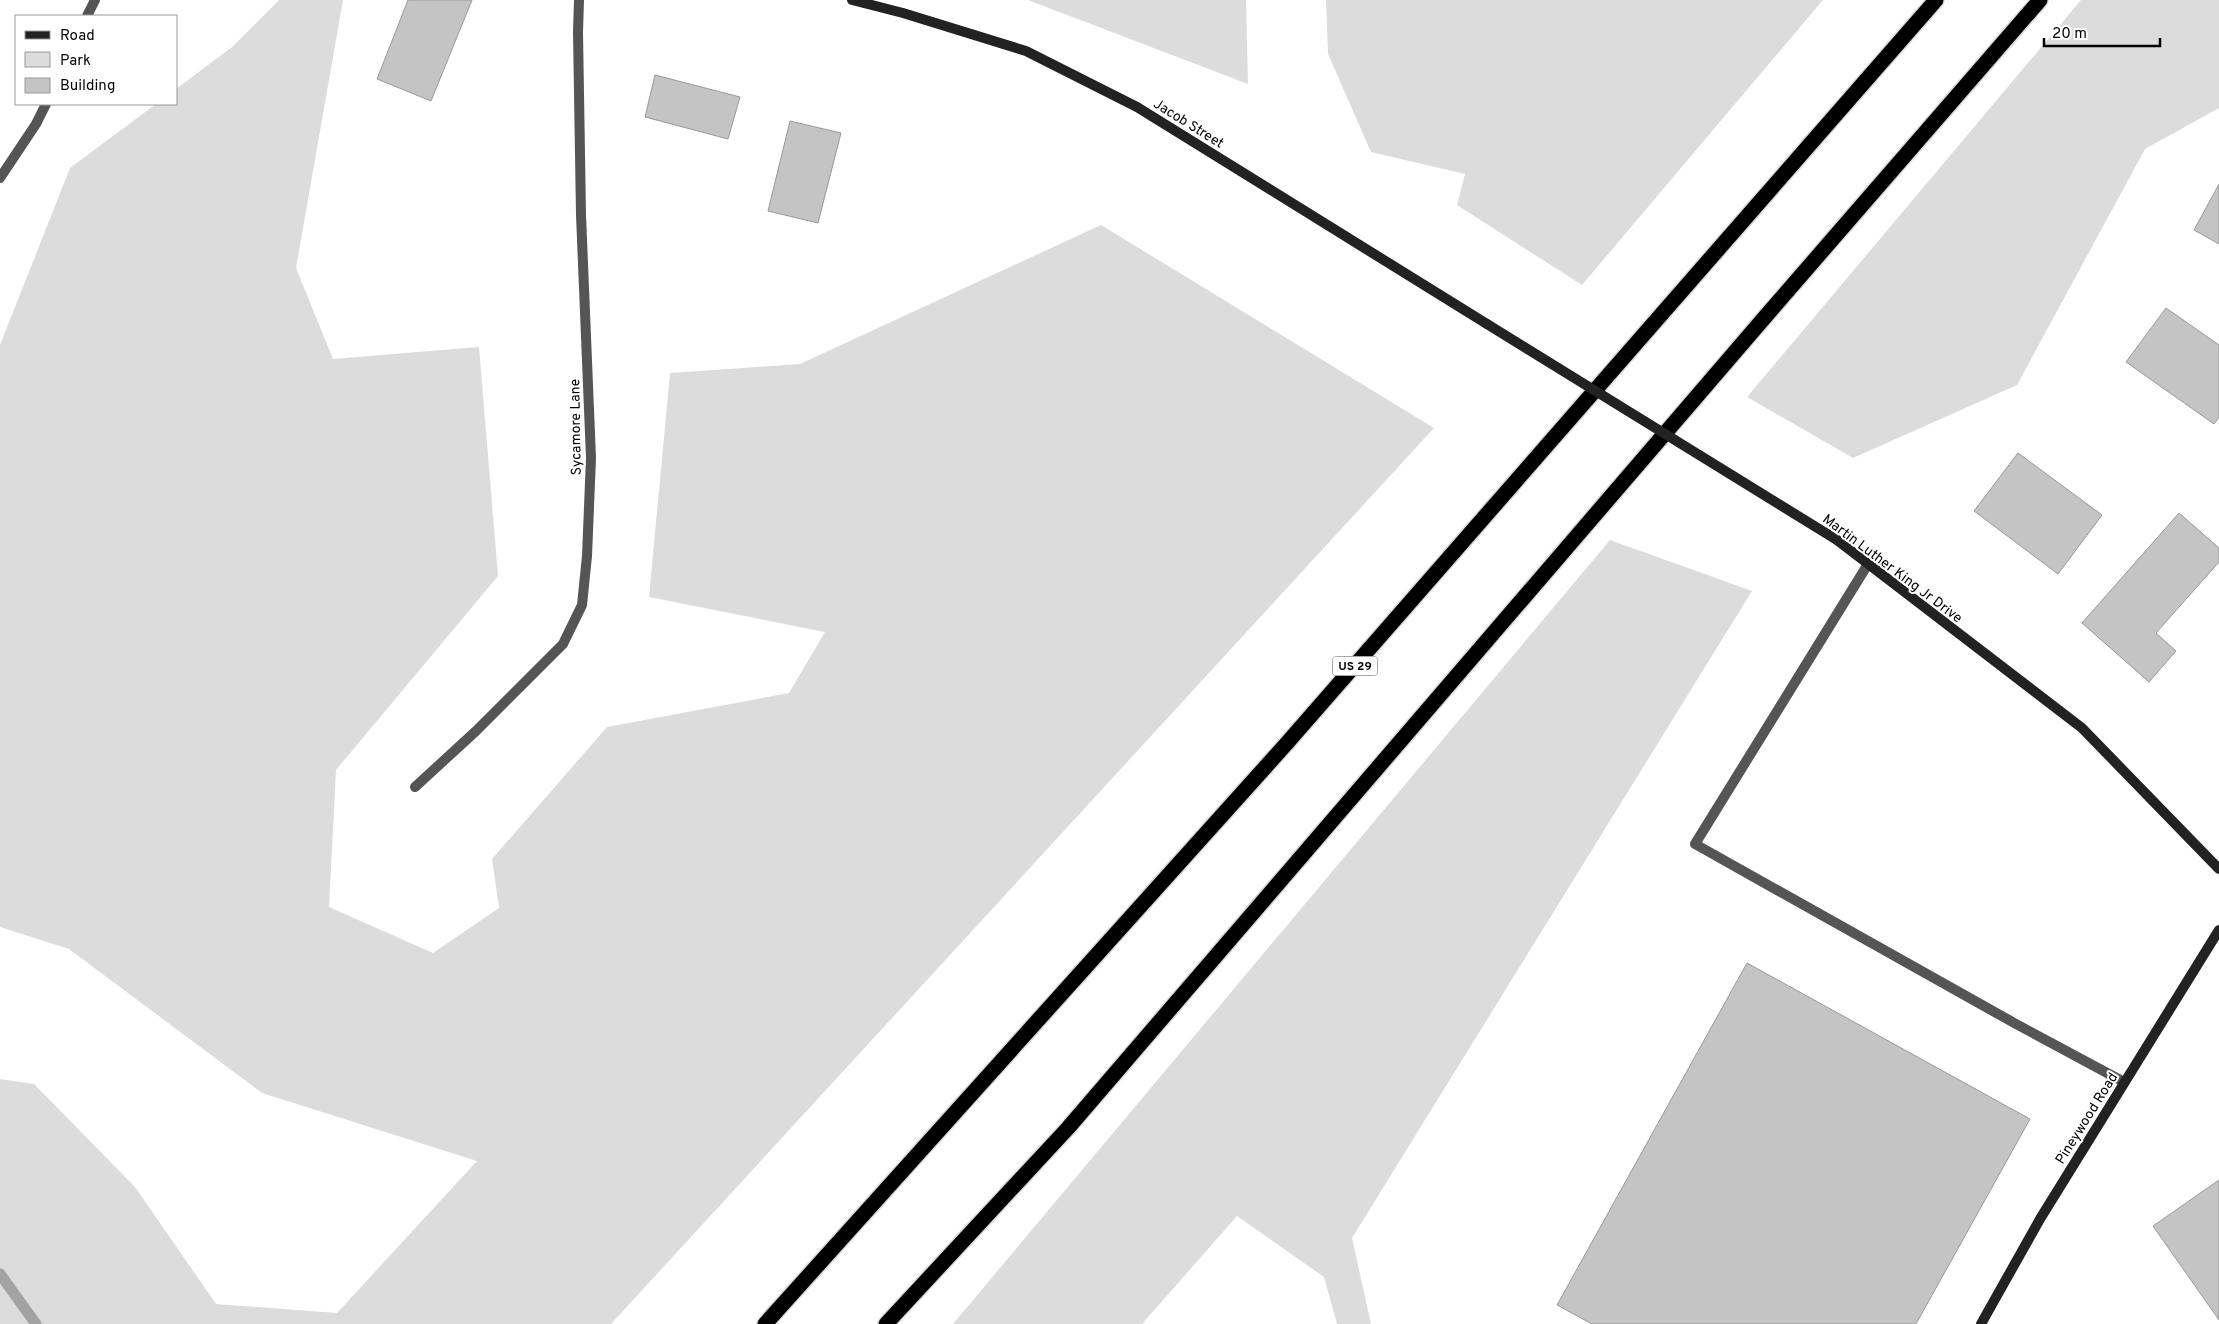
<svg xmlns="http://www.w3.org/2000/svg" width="2219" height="1324" font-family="Overpass,sans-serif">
<rect width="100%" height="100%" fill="#fff"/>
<path fill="#dcdcdc" d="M279,0H343L296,268L333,359L479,347L498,576L336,770L329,907L433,953L499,908L492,859L607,727L789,693L825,632L649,597L670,373L800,364L1101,225L1434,428L611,1324H0V1079L34,1084L135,1187L216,1304L337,1313L477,1161L262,1093L69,949L0,927V345L70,168L156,104H176V89L232,47Z
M1028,0H1246L1248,84Z
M1326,0H1823L1582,285L1457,205L1465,174L1371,152L1328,54Z
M2081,0H2219V108L2145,149L2017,385L1853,458L1747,397Z
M1610,540L1752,591L1352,1238L1371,1324H1337L1324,1277L1237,1216L1142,1324H953Z"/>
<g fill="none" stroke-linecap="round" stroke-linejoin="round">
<path stroke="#a3a3a3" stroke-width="11" d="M0,1274L36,1324"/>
</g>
<path fill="#c4c4c4" stroke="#999" d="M408,0H472L431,101L377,79Z
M655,75L740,97L728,139L645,117Z
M790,121L841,133L818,223L768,211Z
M2219,184V244L2194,230Z
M2166,308L2219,345V417L2214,424L2126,362Z
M2018,453L2102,515L2058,574L1974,511Z
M2179,513L2219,548V562L2156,633L2176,651L2149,682L2082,623Z
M1747,963L2030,1119L1916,1324H1592L1557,1305Z
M2219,1180V1320L2153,1226Z"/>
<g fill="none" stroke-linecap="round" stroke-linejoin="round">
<defs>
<path id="highway" d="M765,1324L1287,743L1936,0
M886,1324L1068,1128L1765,317L2040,0"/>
</defs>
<use href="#highway" stroke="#dbdbdb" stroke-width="18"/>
<path stroke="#555" stroke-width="10" d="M87,16L95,0
M0,178L36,124L46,104
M1868,564L1695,844L2016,1024L2124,1082"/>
<path stroke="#555" stroke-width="10" d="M415,787L476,731L563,644L582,605L587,556L591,458L581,215L578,32L579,0"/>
<path stroke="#222" stroke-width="10" d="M852,0L903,13L1026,51L1137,107L1487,324
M1837,540L2082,728L2219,869
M1981,1324L2040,1219L2219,930"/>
<use href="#highway" stroke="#000" stroke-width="15"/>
<path stroke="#222" stroke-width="10" d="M1487,324L1837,540"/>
</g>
<g text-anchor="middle" stroke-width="4" stroke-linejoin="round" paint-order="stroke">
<rect fill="#fff" stroke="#4c4c4c" stroke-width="1" x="1332.5" y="656.5" width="45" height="19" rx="4"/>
<g font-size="12" font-weight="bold" fill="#000">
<text x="1355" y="670">US 29</text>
</g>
<g font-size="14" fill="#000" stroke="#fff">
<text transform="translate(1189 123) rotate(32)" y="5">Jacob Street</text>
<text transform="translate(575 427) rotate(-91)" y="5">Sycamore Lane</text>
<text transform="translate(1893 568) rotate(37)" y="5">Martin Luther King Jr Drive</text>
<text transform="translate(2086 1118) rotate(-58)" y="5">Pineywood Road</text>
</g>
</g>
<rect x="15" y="15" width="162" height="90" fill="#ffffff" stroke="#999999"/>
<rect x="25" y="31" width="25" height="8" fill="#222222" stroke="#999999"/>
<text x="60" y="40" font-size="15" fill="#000000">Road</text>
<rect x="25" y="52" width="25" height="15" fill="#dcdcdc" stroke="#999999"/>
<text x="60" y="65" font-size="15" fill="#000000">Park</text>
<rect x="25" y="78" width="25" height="15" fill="#c4c4c4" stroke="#999999"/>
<text x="60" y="90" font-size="15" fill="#000000">Building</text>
<path d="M2044 38v8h116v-8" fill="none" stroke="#000000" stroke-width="2.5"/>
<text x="2052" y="38" font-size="15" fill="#000000" stroke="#ffffff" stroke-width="4" paint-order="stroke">20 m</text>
</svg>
